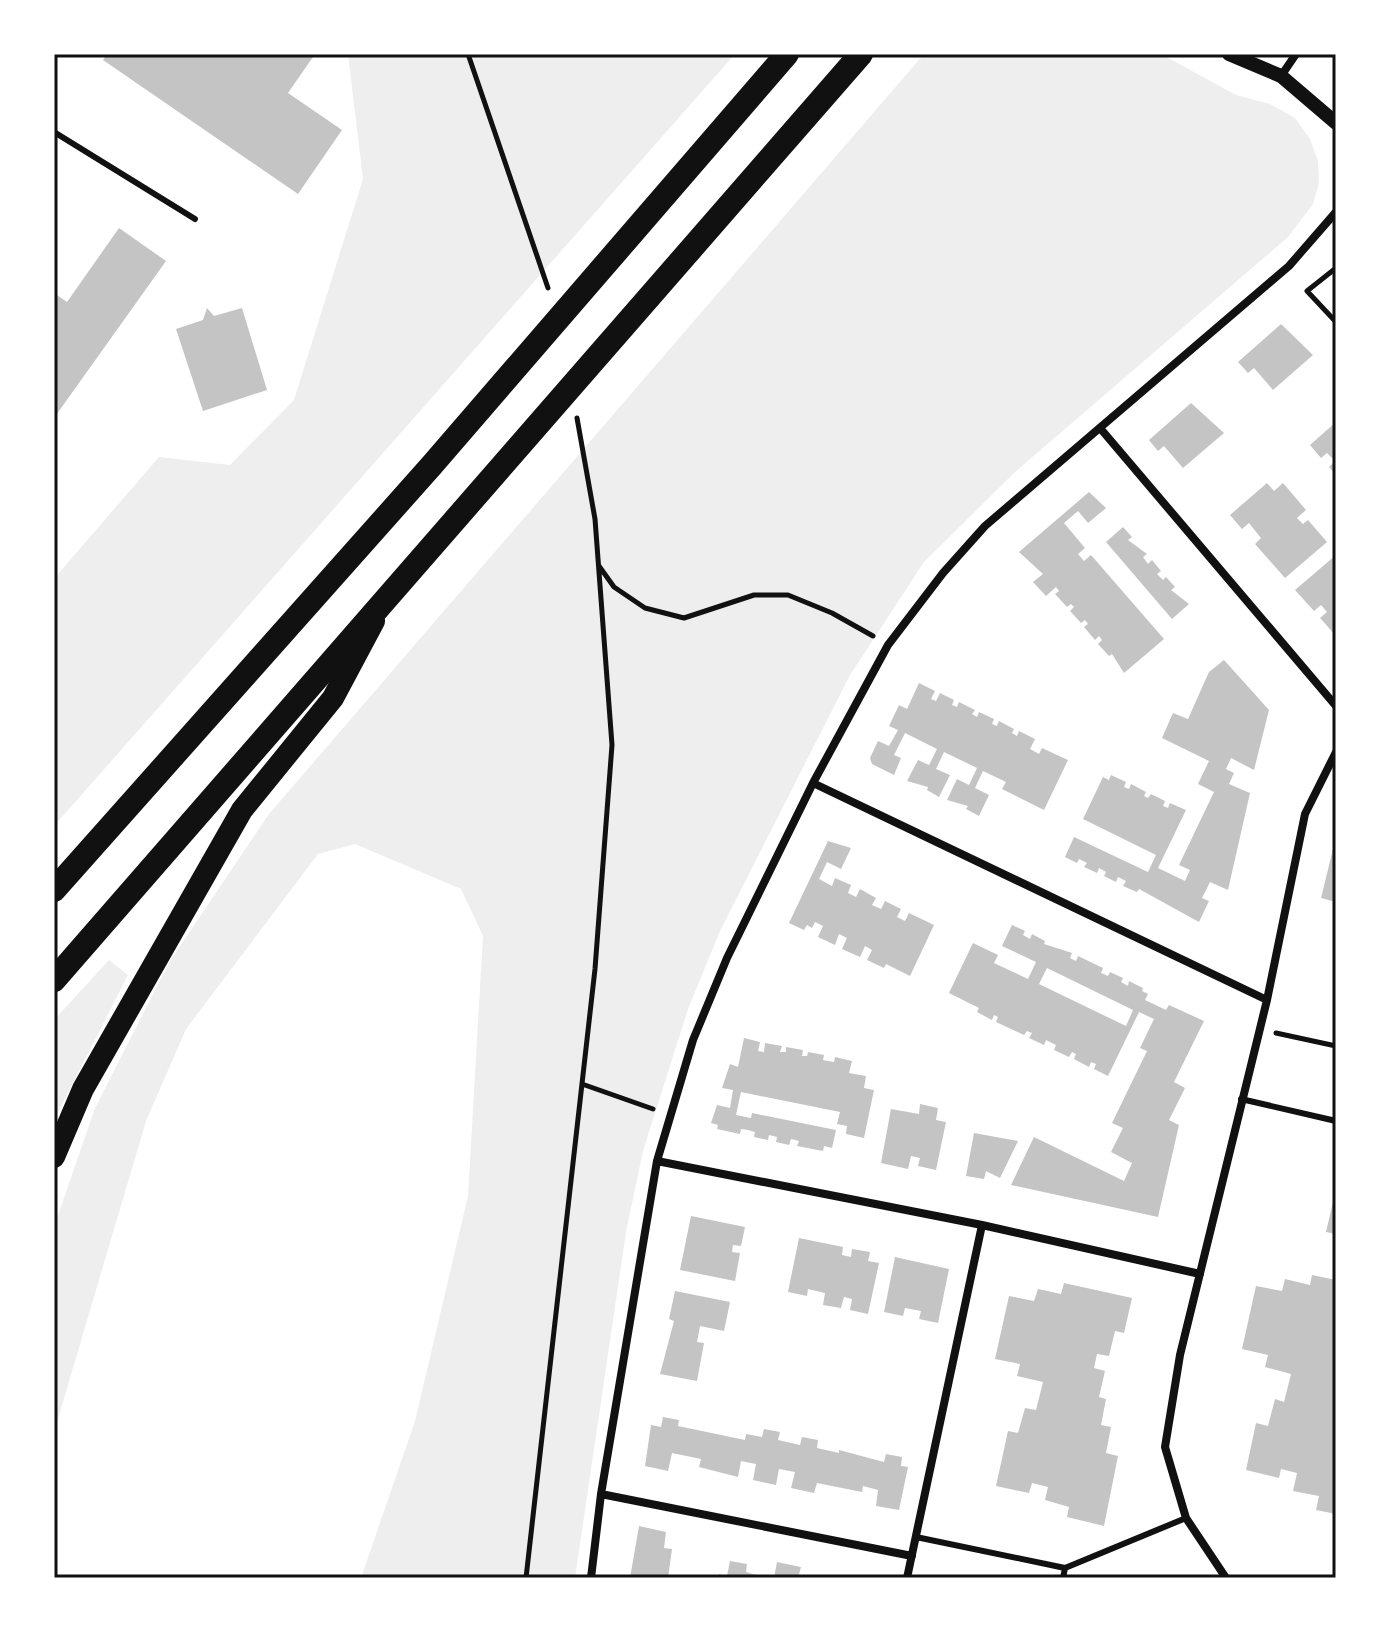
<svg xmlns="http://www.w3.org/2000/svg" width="1390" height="1632" font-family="Jost,sans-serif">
<rect width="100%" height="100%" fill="#fff"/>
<path fill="#eee" d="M348,54H735L54,826V584L58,574L159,457L230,465L294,400L363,179Z
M924,54H1161L1236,95L1270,104L1295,118L1310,139L1318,161L1319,183L1313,204L1288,237L1015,472L924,562L850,675L720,931L688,1009L643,1151L626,1232L575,1578H361L415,1421L468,1196L483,936L461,889L355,844L318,854L186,1029L146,1121L54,1432V1227L95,1108L170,961L269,814Z
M109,960L128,975L54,1120V1020Z"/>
<path fill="#c4c4c4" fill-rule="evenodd" d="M107,54H315L288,93L342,130L298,194L103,60Z
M119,228L166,261L54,418V293L67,302Z
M207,308L214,316L242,308L267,390L203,411L176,329L203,320Z
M1281,324L1313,355L1273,390L1254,368L1248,373L1238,362Z
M1191,403L1224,433L1183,468L1164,446L1158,451L1149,440Z
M1336,422V475L1329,467L1335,461L1327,453L1321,458L1310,445Z
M1267,483L1274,491L1283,483L1306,510L1297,518L1303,524L1308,520L1327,542L1285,578L1255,544L1261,538L1249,523L1242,529L1230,515Z
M1089,492L1106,508L1088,523L1078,511L1064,523L1085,548L1078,554L1084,561L1091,555L1164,639L1124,673L1112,654L1109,656L1098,644L1102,640L1099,636L1095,640L1084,627L1088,624L1085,620L1081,623L1070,611L1074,607L1071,604L1067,607L1055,594L1059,591L1056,587L1046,596L1033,582L1043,574L1019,552Z
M1123,527L1132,537L1128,540L1147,554L1143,557L1148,564L1152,560L1161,571L1157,574L1163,580L1166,577L1175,587L1171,590L1189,604L1172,619L1106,542Z
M1336,555V636L1320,618L1327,612L1321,605L1314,611L1295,590Z
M1224,660L1269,710L1254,770L1231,758L1226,769L1234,773L1229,784L1250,793L1228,890L1210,882L1202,898L1209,901L1199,922L1139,889L1137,892L1123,886L1126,881L1118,877L1116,882L1104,876L1106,872L1099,868L1097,873L1084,867L1087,863L1079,859L1077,863L1065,857L1074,837L1148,872L1156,855L1083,819L1103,777L1109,780L1111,775L1126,782L1124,787L1129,789L1131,784L1146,792L1144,796L1148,798L1151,794L1165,801L1163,806L1168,808L1170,803L1186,810L1158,868L1185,881L1190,870L1179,865L1214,792L1198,784L1209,761L1162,738L1173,713L1188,719L1209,672Z
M919,683L935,691L931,699L936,701L940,693L954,700L952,705L957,707L959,702L975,710L972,714L977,717L979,712L994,719L992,724L997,726L999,721L1014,729L1012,733L1017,736L1019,731L1035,739L1030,749L1039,754L1042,748L1068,760L1044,810L1002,789L1006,782L983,771L975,788L989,795L979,816L966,809L968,806L947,800L957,779L969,785L977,768L944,752L936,769L950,775L939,797L927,790L928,787L907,781L918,760L929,765L937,749L905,733L894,755L901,758L894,775L872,764L870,758L878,741L889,746L898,730L889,726L899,705L907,709Z
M828,841L851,848L841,869L827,862L819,879L832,886L835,878L851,885L848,893L856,897L860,889L876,898L872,905L881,909L885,901L901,909L897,917L905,921L909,913L934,925L910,976L886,964L884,968L867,960L872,950L865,946L860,957L842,949L847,938L839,934L835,945L818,937L823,926L815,922L812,928L807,925L804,930L789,923Z
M1335,841H1336V902L1321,898Z
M1012,925L1025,931L1023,935L1030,939L1032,934L1045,941L1044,944L1072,953L1070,958L1076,961L1078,956L1103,968L1101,973L1108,976L1110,972L1123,978L1121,982L1128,986L1129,981L1143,988L1142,991L1148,994L1145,1000L1166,1010L1169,1005L1204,1021L1174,1082L1185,1088L1169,1120L1179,1125L1158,1217L1011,1185L1034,1137L1124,1181L1132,1163L1111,1152L1123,1128L1112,1123L1147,1051L1140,1048L1154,1019L1139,1012L1108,1076L1094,1069L1096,1064L1091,1062L1089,1067L1074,1059L1076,1054L1072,1052L1069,1057L1054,1050L1056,1045L1046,1040L1044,1045L1029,1038L1032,1033L1027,1031L1024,1035L996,1022L998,1017L994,1015L992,1020L977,1012L979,1008L949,993L973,943L998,955L994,963L1028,979L1036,962L1002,946ZM1047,968L1133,1010L1126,1026L1039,984Z
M744,1038L760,1042L758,1051L764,1052L765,1043L782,1046L780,1052H786V1047L803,1050L802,1056H807L808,1052L824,1055L823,1060L828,1061L834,1062L835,1057L852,1061L849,1073L866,1076L864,1088L874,1090L864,1138L846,1134L847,1126L837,1124L840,1112L741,1092L736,1115L751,1118L752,1113L836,1130L832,1148L824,1146L823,1151L797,1146L799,1141L791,1139L789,1145L776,1142L777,1137L769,1135L768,1140L754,1137L755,1132L748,1130L741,1129L740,1134L717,1129L718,1125L711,1123L717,1105L730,1108L733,1090L722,1088L730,1064L738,1067Z
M920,1104L938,1108L936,1120L946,1122L936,1170L918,1166L920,1158L911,1156L908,1169L881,1163L891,1109L919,1114Z
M974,1133L1018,1141L1000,1178L986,1171L984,1179L966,1176Z
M1335,1193H1336V1234L1326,1232Z
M691,1216L745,1227L741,1246L733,1245L732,1252L740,1253L735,1281L680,1270Z
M799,1238L843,1247L842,1255L851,1257L852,1249L870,1252L868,1261L879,1263L868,1314L850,1310L852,1299L844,1297L841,1308L823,1305L825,1293L808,1289L807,1296L788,1292Z
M895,1257L949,1269L938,1323L919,1319L921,1311L905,1308L903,1316L884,1312Z
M1312,1275L1336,1280V1514L1316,1510L1319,1496L1293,1491L1297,1473L1281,1469L1279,1478L1246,1470L1256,1423L1268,1426L1275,1399L1284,1402L1291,1374L1265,1367L1268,1355L1242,1349L1256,1286L1282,1291L1285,1279L1310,1285Z
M1064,1283L1132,1298L1124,1333L1115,1331L1109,1356L1097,1354L1094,1368L1105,1371L1099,1397L1106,1399L1101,1425L1111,1427L1106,1453L1118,1456L1104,1526L1067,1517L1069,1507L1045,1500L1048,1487L1032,1483L1029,1493L996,1486L1008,1431L1018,1433L1025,1408L1036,1410L1043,1382L1017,1376L1020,1364L995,1359L1009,1296L1034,1301L1038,1289L1061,1294Z
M675,1291L730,1302L724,1331L700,1326L697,1342L704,1343L697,1381L660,1374L674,1321L669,1319Z
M663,1417L679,1420L678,1426L745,1440L746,1434L762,1437L764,1429L780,1432L778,1440L800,1445L802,1437L818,1440L817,1448L839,1453V1450L884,1462L886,1454L902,1457L901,1466L908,1467L899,1510L876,1506L878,1490L863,1486L862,1492L817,1483L814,1493L791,1488L795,1472L779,1469L776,1485L753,1480L756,1464L741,1461L738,1477L699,1467L701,1459L672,1453L668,1471L645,1466L651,1425L661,1427Z
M639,1526L666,1532L664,1548L672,1549L668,1578H630Z
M730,1561L747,1564L746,1572L767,1578H718L719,1574L727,1576Z
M777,1562L801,1567L798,1578H774Z"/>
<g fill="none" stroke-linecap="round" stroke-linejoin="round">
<path stroke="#111" stroke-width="5" d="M468,54L548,288
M1336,268L1307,291L1336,322
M599,566L614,587L645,608L684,618L754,595H788L832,613L873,636
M1276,1033L1336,1046
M582,1084L653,1109
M526,1578L595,969L612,745L595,519L577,418"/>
<path stroke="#111" stroke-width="6" d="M54,132L195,219
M1241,1099L1336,1121
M916,1537L1065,1568L1063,1578
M1065,1568L1186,1518"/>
<path stroke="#111" stroke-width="8" d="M1281,76L1296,54
M1100,428L1336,706
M813,783L1267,1000
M657,1161L982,1225L1200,1274
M601,1494L912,1556
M591,1578L601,1494L657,1161L693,1040L727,958L813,783L888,645L943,573L985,526L1289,266L1336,212
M907,1578L982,1225
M1226,1578L1186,1518L1165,1447L1180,1355L1267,1000L1305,814L1336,752"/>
<path stroke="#111" stroke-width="14" d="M1229,54L1281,76L1336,123"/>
<path stroke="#111" stroke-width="22" d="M54,1157L83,1089L242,810L333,698L374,621"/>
<path stroke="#111" stroke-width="24" d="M54,890L432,465L787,54
M54,980L861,54"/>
</g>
<rect width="1390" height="1632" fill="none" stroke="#ffffff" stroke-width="112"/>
<rect x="56" y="56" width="1278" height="1520" fill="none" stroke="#111" stroke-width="3"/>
</svg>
